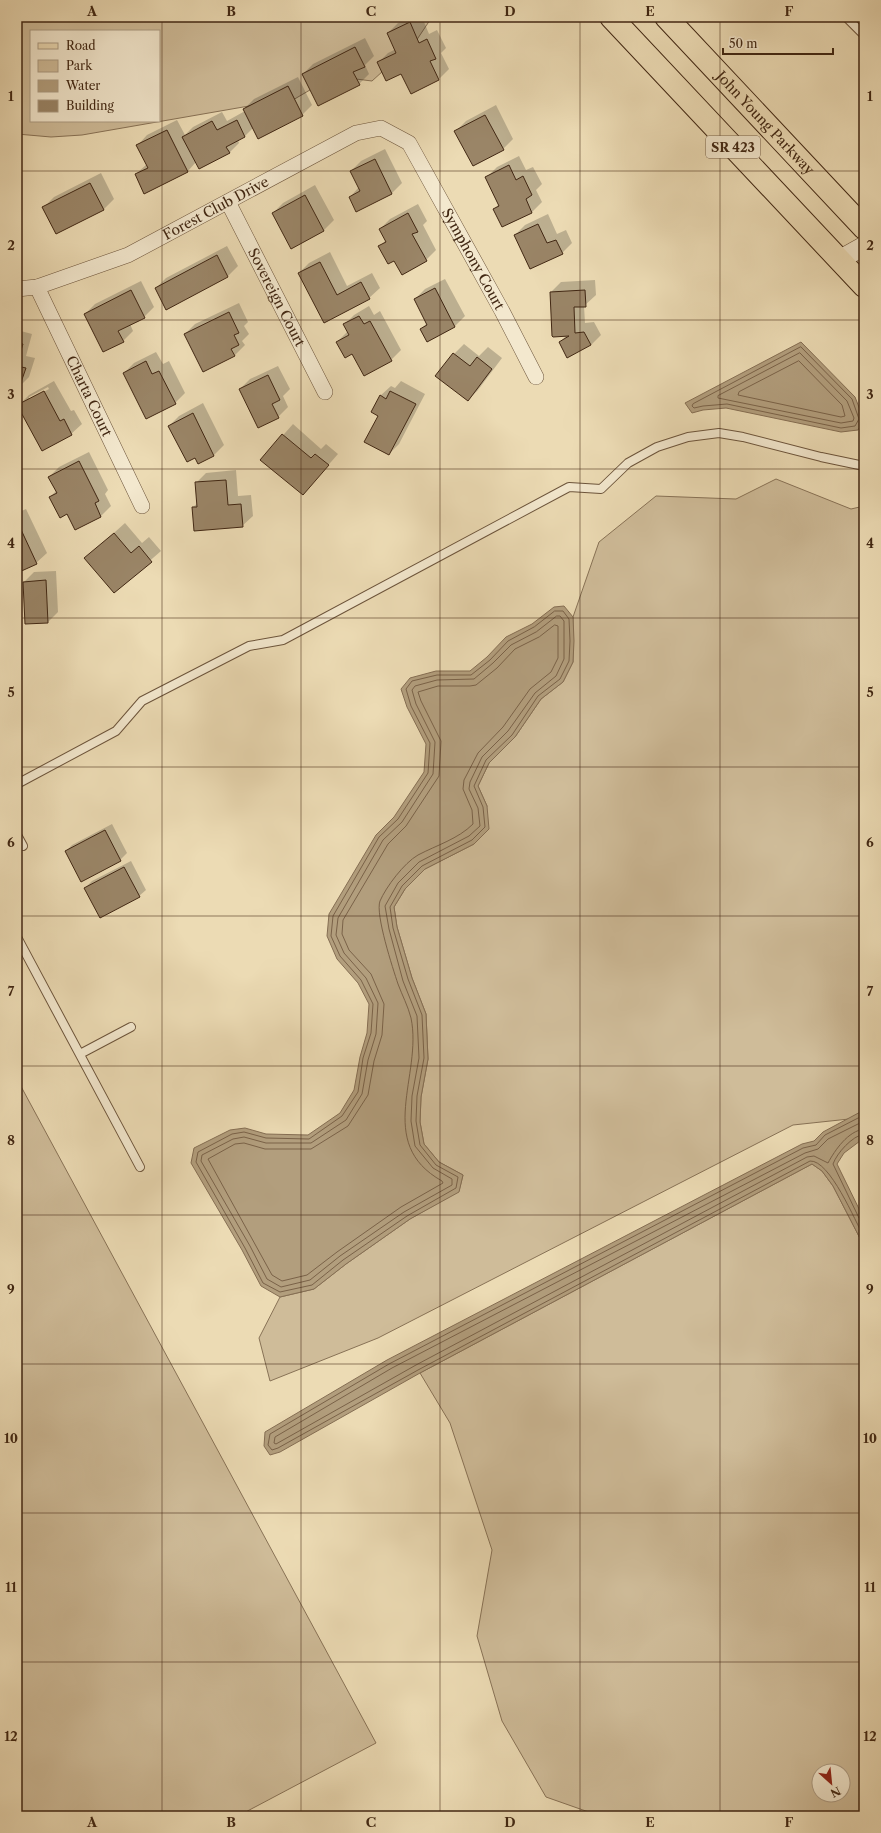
<svg xmlns="http://www.w3.org/2000/svg" width="881" height="1833" font-family="'Libre Caslon Text',serif">
<rect width="100%" height="100%" fill="#ecdbb4"/>
<filter id="stains"><feTurbulence type="fractalNoise" baseFrequency=".005" numOctaves="4"/><feColorMatrix values="0 0 0 0 .2 0 0 0 0 .09 0 0 0 0 .02 0 0 0 .5 -.17"/></filter>
<radialGradient id="worn" r=".72"><stop offset=".6" stop-color="#630" stop-opacity="0"/><stop offset="1" stop-color="#630" stop-opacity=".3"/></radialGradient>
<path fill="#cfbc99" stroke="#887256" fill-rule="evenodd" d="M17,17H432L416,41L372,81L340,77L315,87L281,107L249,106L82,135L51,137L17,134ZM31,31H159V121H31Z
M776,479L851,509L864,506V1110L849,1119L793,1125L378,1338L270,1381L259,1338L280,1297L314,1289L346,1264L410,1219L459,1191L463,1175L439,1162L424,1144L420,1122L421,1097L428,1059L426,1014L412,978L397,927L394,907L405,889L425,869L474,844L487,806L478,786L489,763L515,737L541,699L563,682L573,662V617L599,542L656,496L736,499Z
M17,1079L376,1743L238,1816H17Z
M812,1164L822,1171L833,1186L864,1246V1816H600L546,1797L502,1721L477,1636L492,1550L450,1423L420,1373ZM819,1771H843V1795H819Z"/>
<path fill="#b29e7d" stroke="#856e53" d="M801,342L855,397L864,420L858,430L841,432L726,408L703,410L692,413L685,403Z
M564,606L573,617L574,641L573,662L563,682L541,699L515,737L489,763L478,786L487,806L489,829L474,844L425,869L405,889L394,907L397,927L412,978L426,1014L428,1059L421,1097L420,1122L424,1144L439,1162L463,1175L459,1192L410,1219L346,1264L314,1289L280,1297L261,1286L242,1250L191,1163L194,1148L230,1130L245,1128L266,1134L308,1135L340,1113L354,1090L360,1057L367,1033L369,1004L358,983L337,959L327,936L329,914L376,835L394,817L424,772L426,744L407,707L401,689L410,678L436,671H470L487,657L506,637L532,624L554,607Z
M864,1110V1138L844,1153L837,1164L864,1219V1246L833,1186L822,1171L812,1164L420,1373L280,1452L270,1455L264,1446L265,1432L387,1360L802,1144L814,1141L823,1132Z"/>
<path fill="#0003" fill-rule="evenodd" d="M411,17H422L429,34L437,30L446,48L441,53L449,69L439,79L401,72L378,63L388,53L396,49L388,33L398,23Z
M365,38L374,56L365,65L369,74L359,84L303,74L313,64Z
M298,77L312,105L302,115L253,128L245,136L238,140L239,143L229,153L196,162L188,171L145,193L136,174L147,164L137,146L147,135L177,120L185,135L193,127L222,112L227,121L245,111L244,109L254,99Z
M496,105L513,139L503,149L456,131L466,121Z
M385,149L402,183L392,193L357,210L350,197L359,187L351,171L361,161Z
M519,156L526,170L533,167L542,184L536,190L542,202L532,212L502,226L494,209L500,203L487,177L497,167Z
M101,173L114,199L104,209L57,233L44,207L54,197Z
M315,185L334,220L324,230L292,247L273,213L283,203Z
M418,204L427,221L423,225L436,250L426,260L395,259L380,246L386,240L380,229L390,219Z
M548,214L557,234L566,230L572,243L562,253L515,235L525,225Z
M227,246L238,266L228,276L167,308L156,288L166,278Z
M330,252L347,286L372,273L380,288L369,298L325,321L299,273L309,263Z
M445,279L465,316L455,326L427,341L421,329L427,323L415,299L425,289Z
M595,280L596,295L584,306L585,323L594,322L601,335L591,345L560,342L567,335L551,292L561,282Z
M141,281L154,307L144,317L130,324L133,331L123,341L85,314L95,304Z
M239,303L248,322L244,326L249,334L242,341L245,345L235,355L185,334L195,324Z
M369,306L374,315L380,311L401,350L391,360L365,375L353,353L337,342L348,331L344,325L354,315Z
M17,330L32,334L26,356L35,358L29,377L19,387H17Z
M464,344L479,356L488,347L502,358L478,390L468,400L454,354Z
M156,352L163,364L169,361L185,393L175,403L124,373L134,363Z
M278,366L290,389L283,396L288,407L278,417L240,389L250,379Z
M54,381L71,411L74,410L82,424L71,434L19,405L29,395ZM48,387L49,389L29,400V397Z
M401,381L425,394L399,444L389,454L379,416L380,396L391,386L395,388Z
M203,403L224,445L214,455L198,463L196,457L169,426L179,416Z
M293,424L321,449L326,444L338,454L303,494L262,459Z
M89,452L108,490L105,494L111,506L101,516L75,529L67,513L50,497L56,491L49,477L59,467Z
M236,470L238,496L251,495L253,516L242,526L193,507L198,503L196,483L206,473Z
M26,509L47,553L36,563L17,572V513Z
M125,523L142,543L149,537L161,551L114,592L86,558Z
M56,571L58,612L48,622L24,582L34,572Z
M112,824L127,853L120,860L66,851L72,845Z
M131,861L146,890L139,896L85,888L92,881Z"/>
<g fill="none" stroke-linecap="round" stroke-linejoin="round">
<path stroke="#7a6248" stroke-width="1" d="M801,347L852,399L859,419L855,426L841,428L727,404L703,406L694,408L692,406L693,404Z
M800,353L847,401L854,418L853,421L841,423L718,398V396Z
M799,361L842,405L845,416L841,417L738,395L739,392Z
M555,611H563L569,619L570,641L569,661L560,679L538,696L512,735L486,760L474,786L483,807L485,827L472,840L422,866L402,886L390,907L393,928L408,979L422,1015L424,1058L417,1096L416,1121L420,1145L436,1165L458,1177L456,1188L407,1216L343,1260L312,1285L280,1292L263,1283L245,1248L196,1162L198,1152L232,1134L244,1132L266,1138L309,1139L342,1116L358,1092L363,1058L371,1033L373,1004L361,980L340,956L331,936L333,916L379,837L398,819L428,773L430,743L411,706L406,689L412,681L437,675H471L490,660L508,641L534,627Z
M557,616H560L564,621V659L556,676L535,693L508,731L482,757L470,782L469,789L478,808L480,826L469,836L419,862L398,883L385,906L389,929L403,981L417,1016L419,1058L412,1096L411,1121L415,1146L433,1168L452,1179V1185L404,1212L340,1256L310,1280L281,1287L267,1279L250,1246L201,1161L202,1155L233,1139L244,1137L266,1143H311L346,1120L362,1094L368,1060L376,1034L378,1003L366,978L344,953L336,935L338,918L383,840L402,822L433,774L435,742L416,704L412,690L415,686L437,680L474,679L493,663L511,645L536,632Z
M555,625L558,626V658L551,672L530,689L503,727L478,753L464,780L463,789L472,810L473,824C458,839 437,845 418,855C404,863 386,887 380,901C375,914 393,969 398,984C402,995 408,1006 411,1018C423,1075 374,1143 442,1181L443,1183L401,1207L337,1252L307,1275L282,1281L272,1275L208,1159L235,1144L244,1143L265,1149H311L348,1126L368,1095L374,1061L382,1035L384,1004L371,974L349,950L342,934L343,920L388,844L406,826L439,776L441,741L421,701L418,692L438,686H470L476,685L497,668L515,649L539,637Z
M864,1115L825,1135L816,1145L803,1148L389,1364L270,1434L268,1445L272,1450L278,1448L418,1370L810,1161C830,1160 855,1221 864,1237
M864,1121L828,1139L818,1149L805,1153L392,1368L275,1437L274,1443L276,1444L416,1365L807,1157L814,1156L828,1163C835,1150 848,1131 864,1129
M864,1134C852,1136 837,1153 833,1164L859,1218L864,1220"/>
</g>
<path fill="#9a8567" stroke="#412713" d="M410,22L419,43L427,39L436,59L430,61L439,80L411,94L401,74L386,81L377,62L396,53L387,33Z
M355,47L365,67L353,72L360,85L318,106L302,74Z
M288,86L303,116L258,139L243,109Z
M485,115L504,150L473,166L454,131Z
M237,120L245,137L226,147L230,153L199,169L182,137L212,121L217,130Z
M167,130L188,172L144,194L135,174L148,168L136,145Z
M375,159L392,194L356,212L349,197L360,191L350,171Z
M509,165L516,180L523,176L532,195L526,199L532,213L502,227L493,209L499,206L485,177Z
M90,183L104,210L56,234L42,207Z
M305,195L324,231L291,249L272,213Z
M408,213L418,232L412,234L427,261L402,275L394,261L388,264L378,246L386,242L379,229Z
M538,224L547,243L556,240L563,254L530,269L514,235Z
M217,255L228,277L166,310L155,288Z
M320,262L337,295L361,282L370,299L324,323L298,273Z
M435,288L455,327L427,342L420,329L427,325L414,299Z
M131,290L145,318L118,331L124,342L103,352L84,314Z
M585,290L586,307H574L575,333L584,332L591,345L567,358L559,342L569,336L553,337L552,336L550,292Z
M229,312L239,333L234,335L239,345L231,349L235,356L203,372L184,334Z
M359,316L364,324L370,321L392,361L364,376L352,354L345,358L336,342L349,335L343,324Z
M17,343L23,344L17,363Z
M453,353L470,366L477,357L492,369L468,401L435,376Z
M146,361L152,374L159,371L176,404L146,419L123,373Z
M17,366L26,368L19,388H17Z
M268,375L280,400L272,404L279,418L258,428L239,389Z
M44,391L60,421L64,419L72,435L42,451L17,405Z
M390,391L416,404L389,455L364,442L378,416L371,412L380,395L386,399Z
M193,413L214,456L198,464L195,458L187,462L168,426Z
M282,434L311,458L315,454L329,465L303,495L260,460Z
M79,461L99,501L95,503L101,517L75,530L67,514L60,518L49,497L57,493L48,477Z
M226,480L228,505L241,504L243,527L194,531L192,507H197L195,482Z
M17,521L37,564L17,573Z
M114,533L131,553L139,546L152,562L114,593L84,558Z
M46,580L48,623L25,624L23,582Z
M105,830L121,861L81,882L65,851Z
M124,867L140,897L100,918L84,888Z"/>
<g fill="none" stroke-linecap="round" stroke-linejoin="round">
<defs>
<path id="service" d="M846,17L864,35
M17,784L116,731L142,701L249,646L283,640L569,487L601,489L628,463L657,447L688,437L719,433L743,437L821,457L864,466
M17,835L23,846
M17,937L140,1167
M80,1054L131,1027"/>
<g id="minor">
<path id="s1" d="M228,202L325,392"/>
<path id="s2" d="M37,287L142,506"/>
<path id="s3" d="M17,289L37,287L128,255L356,133L381,128L409,143L502,311L536,377"/>
</g>
<path id="tertiary" d="M839,260L864,246"/>
<g id="primary">
<path d="M611,17L864,286"/>
<path id="s4" d="M666,17L864,228"/>
</g>
</defs>
<use href="#service" stroke="#6c543b" stroke-width="10"/>
<use href="#minor" stroke="#6c543b" stroke-width="16"/>
<use href="#tertiary" stroke="#6c543b" stroke-width="20"/>
<use href="#primary" stroke="#412713" stroke-width="24"/>
<use href="#service" stroke="#f3e8ce" stroke-width="8"/>
<use href="#minor" stroke="#f3e8ce" stroke-width="15"/>
<use href="#tertiary" stroke="#f3e8ce" stroke-width="19"/>
<use href="#primary" stroke="#ecdbb4" stroke-width="22"/>
</g>
<path fill="none" stroke="#412713" stroke-width="1" stroke-opacity="0.55" d="M162,17V1816M301,17V1816M440,17V1816M580,17V1816M720,17V1816M17,171H864M17,320H864M17,469H864M17,618H864M17,767H864M17,916H864M17,1066H864M17,1215H864M17,1364H864M17,1513H864M17,1662H864"/>
<g text-anchor="middle" stroke-width="4" stroke-linejoin="round" paint-order="stroke">
<rect fill="#f3e8ce" stroke="#76614b" stroke-width="1" x="706" y="136" width="54" height="22" rx="3"/>
<g font-size="13" font-weight="bold" fill="#412713">
<text x="733" y="152">SR 423</text>
</g>
<g font-size="14" fill="#412713" stroke="#f3e8ce">
<text dy="5" stroke="none"><textPath href="#s4" startOffset="145">John Young Parkway</textPath></text>
<text dy="5" stroke="none"><textPath href="#s3" startOffset="216">Forest Club Drive</textPath></text>
<text dy="5" stroke="none"><textPath href="#s3" startOffset="565">Symphony Court</textPath></text>
<text dy="5" stroke="none"><textPath href="#s1" startOffset="107">Sovereign Court</textPath></text>
<text dy="5" stroke="none"><textPath href="#s2" startOffset="121">Charta Court</textPath></text>
</g>
</g>
<rect width="881" height="1833" fill="none" stroke="#ecdbb4" stroke-width="44"/>
<rect x="30" y="30" width="130" height="92" fill="#f3e8ce" stroke="#ac9b83"/>
<rect x="38" y="43" width="20" height="6" fill="#ecdbb4" stroke="#ac9b83"/>
<text x="66" y="50" font-size="12" fill="#412713">Road</text>
<rect x="38" y="60" width="20" height="12" fill="#cfbc99" stroke="#ac9b83"/>
<text x="66" y="70" font-size="12" fill="#412713">Park</text>
<rect x="38" y="80" width="20" height="12" fill="#b29e7d" stroke="#ac9b83"/>
<text x="66" y="90" font-size="12" fill="#412713">Water</text>
<rect x="38" y="100" width="20" height="12" fill="#9a8567" stroke="#ac9b83"/>
<text x="66" y="110" font-size="12" fill="#412713">Building</text>
<g transform="translate(831 1783) rotate(153)"><circle r="19" fill="#f3e8ce" stroke="#ac9b83"/>
<path d="M0-3L7 15L0 10L-7 15Z" fill="#8f2418"/>
<text y="-6" font-size="11" font-weight="bold" text-anchor="middle" fill="#412713">N</text>
</g>
<path d="M723 48v6h110v-6" fill="none" stroke="#412713" stroke-width="2"/>
<text x="729" y="48" font-size="12" fill="#412713" stroke="#f3e8ce" stroke-width="3" paint-order="stroke">50 m</text>
<rect x="22" y="22" width="837" height="1789" fill="none" stroke="#412713" stroke-width="1.5"/>
<g font-size="13" text-anchor="middle" font-weight="bold" fill="#412713">
<text x="92" y="16">A</text>
<text x="231" y="16">B</text>
<text x="371" y="16">C</text>
<text x="510" y="16">D</text>
<text x="650" y="16">E</text>
<text x="789" y="16">F</text>
<text x="11" y="101">1</text>
<text x="870" y="101">1</text>
<text x="11" y="250">2</text>
<text x="870" y="250">2</text>
<text x="11" y="399">3</text>
<text x="870" y="399">3</text>
<text x="11" y="548">4</text>
<text x="870" y="548">4</text>
<text x="11" y="697">5</text>
<text x="870" y="697">5</text>
<text x="11" y="847">6</text>
<text x="870" y="847">6</text>
<text x="11" y="996">7</text>
<text x="870" y="996">7</text>
<text x="11" y="1145">8</text>
<text x="870" y="1145">8</text>
<text x="11" y="1294">9</text>
<text x="870" y="1294">9</text>
<text x="11" y="1443">10</text>
<text x="870" y="1443">10</text>
<text x="11" y="1592">11</text>
<text x="870" y="1592">11</text>
<text x="11" y="1741">12</text>
<text x="870" y="1741">12</text>
<text x="92" y="1827">A</text>
<text x="231" y="1827">B</text>
<text x="371" y="1827">C</text>
<text x="510" y="1827">D</text>
<text x="650" y="1827">E</text>
<text x="789" y="1827">F</text>
</g>
<rect width="100%" height="100%" filter="url(#stains)"/>
<rect width="100%" height="100%" fill="url(#worn)"/>
</svg>
